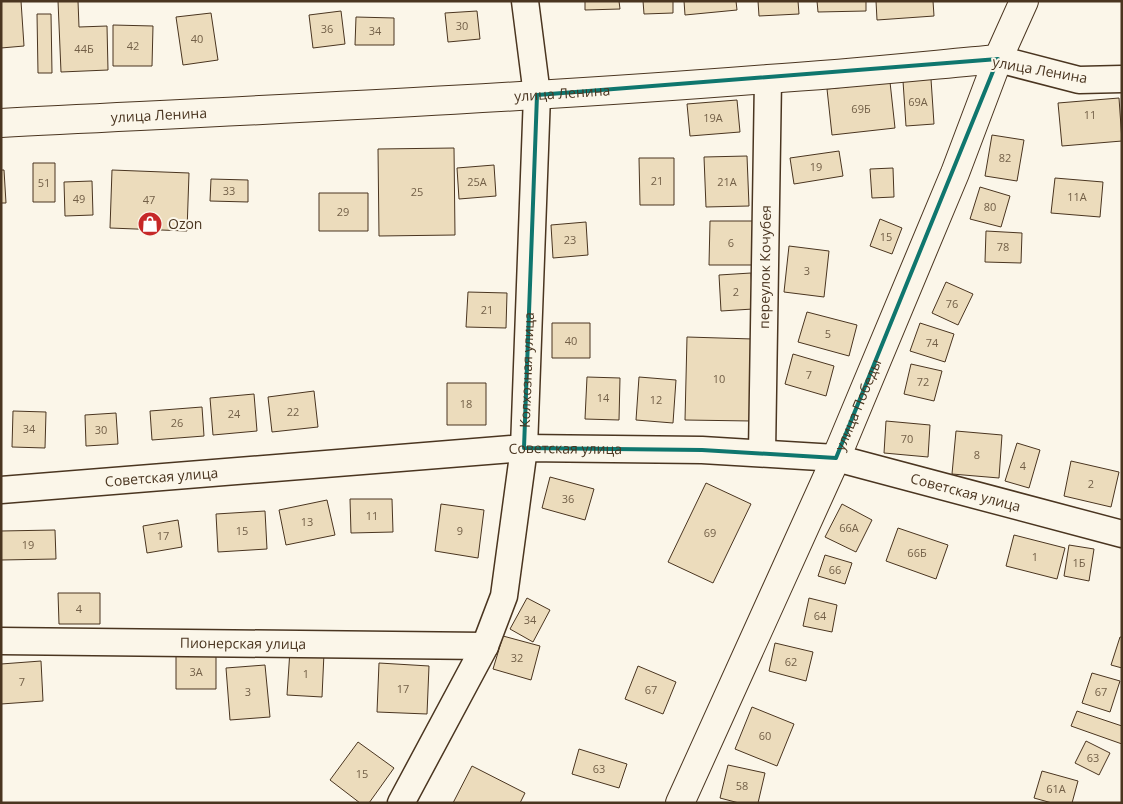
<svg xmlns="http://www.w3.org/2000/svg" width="1123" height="804" font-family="'Open Sans',sans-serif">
<rect width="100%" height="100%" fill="#fbf6e9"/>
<path fill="#ecdcbc" stroke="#4a3520" d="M1,1H21L24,46L1,48Z
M58,1H78L79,27L107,26L108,70L61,72Z
M585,1H619L620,9L585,10Z
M643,1H673V13L644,14Z
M684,1H736L737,10L685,15Z
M758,1H798L799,14L759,16Z
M817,1H866V11L818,12Z
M876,1H933L934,16L877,20Z
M341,11L345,44L313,48L309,15Z
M477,11L480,39L448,42L445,13Z
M211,13L218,60L183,65L176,17Z
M37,14H51L52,73H38Z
M356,17L394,18V45H355Z
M113,25L153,26L152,66H113Z
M931,79L934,124L906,126L903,81Z
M890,82L895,128L832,135L827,89Z
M1119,98L1122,141L1062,146L1058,103Z
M737,100L740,132L690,136L687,104Z
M992,135L1024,140L1017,181L985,176Z
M454,148L455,235L379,236L378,149Z
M839,151L843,176L794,184L790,158Z
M747,156L749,206L706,207L704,157Z
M639,158H674V205H640Z
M33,163H55V202H33Z
M494,165L496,196L459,199L457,168Z
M893,168L894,197L872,198L870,169Z
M1,170H4L6,203H1Z
M112,170L189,173L187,231L110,228Z
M1055,178L1103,182L1100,217L1051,213Z
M211,179L248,180V202L210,201Z
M92,181L93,215L65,216L64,182Z
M980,187L1010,196L1001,227L970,219Z
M319,193H368V231H319Z
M880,219L902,228L892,254L870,246Z
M710,221H753L752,265H709Z
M586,222L588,255L553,258L551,225Z
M986,231L1022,233L1021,263L985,262Z
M789,246L829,251L824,297L784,292Z
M751,273L753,309L721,311L719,275Z
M946,282L973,294L958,325L932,313Z
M468,292L507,293L506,328L466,327Z
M807,312L857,325L849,356L798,342Z
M552,323H590V358H552Z
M920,323L954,334L945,362L910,351Z
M687,337L753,339L751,421L685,420Z
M793,354L834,366L826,396L785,384Z
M911,364L942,371L934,401L904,394Z
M587,377L620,378L619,420L585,419Z
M639,377L676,380L673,423L636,420Z
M447,383H486V425H447Z
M314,391L318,427L272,432L268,397Z
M254,394L257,431L213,435L210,398Z
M202,407L204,436L152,440L150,411Z
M13,411L46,412L45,448L12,447Z
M116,413L118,444L86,446L85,415Z
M886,421L930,425L928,457L884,453Z
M956,431L1002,435L999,478L952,474Z
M1017,443L1040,450L1029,488L1005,481Z
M1071,461L1119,472L1111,507L1064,496Z
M550,477L594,489L585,520L542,508Z
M706,483L751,504L713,583L668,562Z
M350,499H392L393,532L351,533Z
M327,500L335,535L286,545L279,510Z
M441,504L484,510L478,558L435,551Z
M842,504L872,520L856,552L825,537Z
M265,511L267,549L218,552L216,514Z
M178,520L182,547L147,553L143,526Z
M898,528L948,545L936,579L886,561Z
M55,530L56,559L1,560V531Z
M1014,535L1065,548L1057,579L1006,566Z
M1069,545L1094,549L1089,581L1064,576Z
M825,555L852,563L845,584L818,576Z
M58,593H100V624H59Z
M527,598L550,610L533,642L510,629Z
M809,598L837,605L832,632L803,626Z
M503,636L540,646L531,680L493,669Z
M1120,637H1122V668L1111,665Z
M775,643L813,652L806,681L769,671Z
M290,650L324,653L322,697L287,695Z
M176,655H216V689H176Z
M41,661L43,701L1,704V664Z
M379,663L429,666L427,714L377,712Z
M265,665L270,717L230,720L226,668Z
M638,666L676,682L663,714L625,699Z
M1092,673L1120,681L1110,712L1082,703Z
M752,707L794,724L777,766L735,749Z
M1077,711L1122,726V744L1071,726Z
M1086,741L1110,753L1099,775L1075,763Z
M358,742L394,768L369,803H360L330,780Z
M579,749L627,764L619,788L572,774Z
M728,765L765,773L758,803H739L720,798Z
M472,766L525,793L520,803H453Z
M1042,771L1078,781L1072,803H1052L1034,798Z"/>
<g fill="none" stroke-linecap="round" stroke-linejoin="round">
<defs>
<g id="minor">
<path d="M998,59L1079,80L1122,79"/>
<path id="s1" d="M762,453L768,79"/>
<path id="s2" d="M1,490L524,448L702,450L836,458L1122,534"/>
<path id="s3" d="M1,641L485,646"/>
<path id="s4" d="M401,803L485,646L504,596L524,448L537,95L525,1"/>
</g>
<g id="major">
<path id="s5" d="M1,123C257,110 513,99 768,79C845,74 921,66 998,59"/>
<path id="s6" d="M680,803L836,458L955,173L998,59L1024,1"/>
</g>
</defs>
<use href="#minor" stroke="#4a3520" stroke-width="29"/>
<use href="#major" stroke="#4a3520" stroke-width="30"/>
<use href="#minor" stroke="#fbf6e9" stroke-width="26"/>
<use href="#major" stroke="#fbf6e9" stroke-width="28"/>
</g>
<path fill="none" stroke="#0f766e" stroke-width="4" stroke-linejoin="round" d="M998,59L836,458L702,450L524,448L537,95Z"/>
<defs>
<symbol id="shop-disc" viewBox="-11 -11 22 22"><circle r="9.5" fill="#c62828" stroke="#fbf6e9"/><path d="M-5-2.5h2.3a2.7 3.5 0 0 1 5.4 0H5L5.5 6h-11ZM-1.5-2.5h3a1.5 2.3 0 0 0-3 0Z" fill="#fff"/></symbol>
</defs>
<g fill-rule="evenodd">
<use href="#shop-disc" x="136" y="210" width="28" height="28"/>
</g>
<g text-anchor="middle" stroke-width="4" stroke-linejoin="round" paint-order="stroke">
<g font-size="11" fill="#725f47">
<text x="462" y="30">30</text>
<text x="327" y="33">36</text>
<text x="375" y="35">34</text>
<text x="197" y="43">40</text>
<text x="133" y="50">42</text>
<text x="84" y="53">44Б</text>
<text x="918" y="106">69А</text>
<text x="861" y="113">69Б</text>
<text x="1090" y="119">11</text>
<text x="713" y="122">19А</text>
<text x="1005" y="162">82</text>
<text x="816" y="171">19</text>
<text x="657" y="185">21</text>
<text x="477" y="186">25А</text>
<text x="727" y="186">21А</text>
<text x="44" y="187">51</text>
<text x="229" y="195">33</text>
<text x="417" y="196">25</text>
<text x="1077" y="201">11А</text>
<text x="79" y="203">49</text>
<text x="149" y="204">47</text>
<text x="990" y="211">80</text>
<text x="343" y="216">29</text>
<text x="886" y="241">15</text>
<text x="570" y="244">23</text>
<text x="731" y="247">6</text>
<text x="1003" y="251">78</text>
<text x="807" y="275">3</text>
<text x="736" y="296">2</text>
<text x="952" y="308">76</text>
<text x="487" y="314">21</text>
<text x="828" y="338">5</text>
<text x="571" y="345">40</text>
<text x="932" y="347">74</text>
<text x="809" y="379">7</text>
<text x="719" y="383">10</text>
<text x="923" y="386">72</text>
<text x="603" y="402">14</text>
<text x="656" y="404">12</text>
<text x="466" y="408">18</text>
<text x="293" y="416">22</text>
<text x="234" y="418">24</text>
<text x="177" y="427">26</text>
<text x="29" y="433">34</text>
<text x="101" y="434">30</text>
<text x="907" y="443">70</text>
<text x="977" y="459">8</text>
<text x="1023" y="470">4</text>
<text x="1091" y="488">2</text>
<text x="568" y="503">36</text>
<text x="372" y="520">11</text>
<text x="307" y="526">13</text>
<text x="849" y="532">66А</text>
<text x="242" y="535">15</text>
<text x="460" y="535">9</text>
<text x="710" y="537">69</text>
<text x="163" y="540">17</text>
<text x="28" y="549">19</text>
<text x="917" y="557">66Б</text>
<text x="1035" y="561">1</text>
<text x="1079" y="567">1Б</text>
<text x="835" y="574">66</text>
<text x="79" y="613">4</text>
<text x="820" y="620">64</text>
<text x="530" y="624">34</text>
<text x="517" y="662">32</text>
<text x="791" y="666">62</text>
<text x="196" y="676">3А</text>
<text x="306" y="678">1</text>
<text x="22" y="686">7</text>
<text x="403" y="693">17</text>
<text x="651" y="694">67</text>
<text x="248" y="696">3</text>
<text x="1101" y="696">67</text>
<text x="765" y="740">60</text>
<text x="1093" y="762">63</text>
<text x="599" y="773">63</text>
<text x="362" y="778">15</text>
<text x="742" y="790">58</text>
<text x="1056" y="793">61А</text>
</g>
<g font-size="14" fill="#4a3520" stroke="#fbf6e9">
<text transform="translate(1040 70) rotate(10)" y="5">улица Ленина</text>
<text dy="5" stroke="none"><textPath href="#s5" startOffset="562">улица Ленина</textPath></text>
<text dy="5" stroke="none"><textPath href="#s5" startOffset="158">улица Ленина</textPath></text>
<text dy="5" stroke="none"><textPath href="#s1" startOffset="186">переулок Кочубея</textPath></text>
<text dy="5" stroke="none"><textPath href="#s4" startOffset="459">Колхозная улица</textPath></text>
<text dy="5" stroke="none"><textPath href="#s6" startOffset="436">улица Победы</textPath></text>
<text dy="5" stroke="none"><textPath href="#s2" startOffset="566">Советская улица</textPath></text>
<text dy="5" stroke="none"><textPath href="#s2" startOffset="161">Советская улица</textPath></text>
<text dy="5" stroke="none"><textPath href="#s2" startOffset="971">Советская улица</textPath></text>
<text dy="5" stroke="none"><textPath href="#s3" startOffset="242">Пионерская улица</textPath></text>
</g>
<g font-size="14" fill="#4a3520" stroke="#fbf6e9" text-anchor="start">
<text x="168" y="229">Ozon</text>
</g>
</g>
<rect width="1123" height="804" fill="none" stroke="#4a3520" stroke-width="5"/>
</svg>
